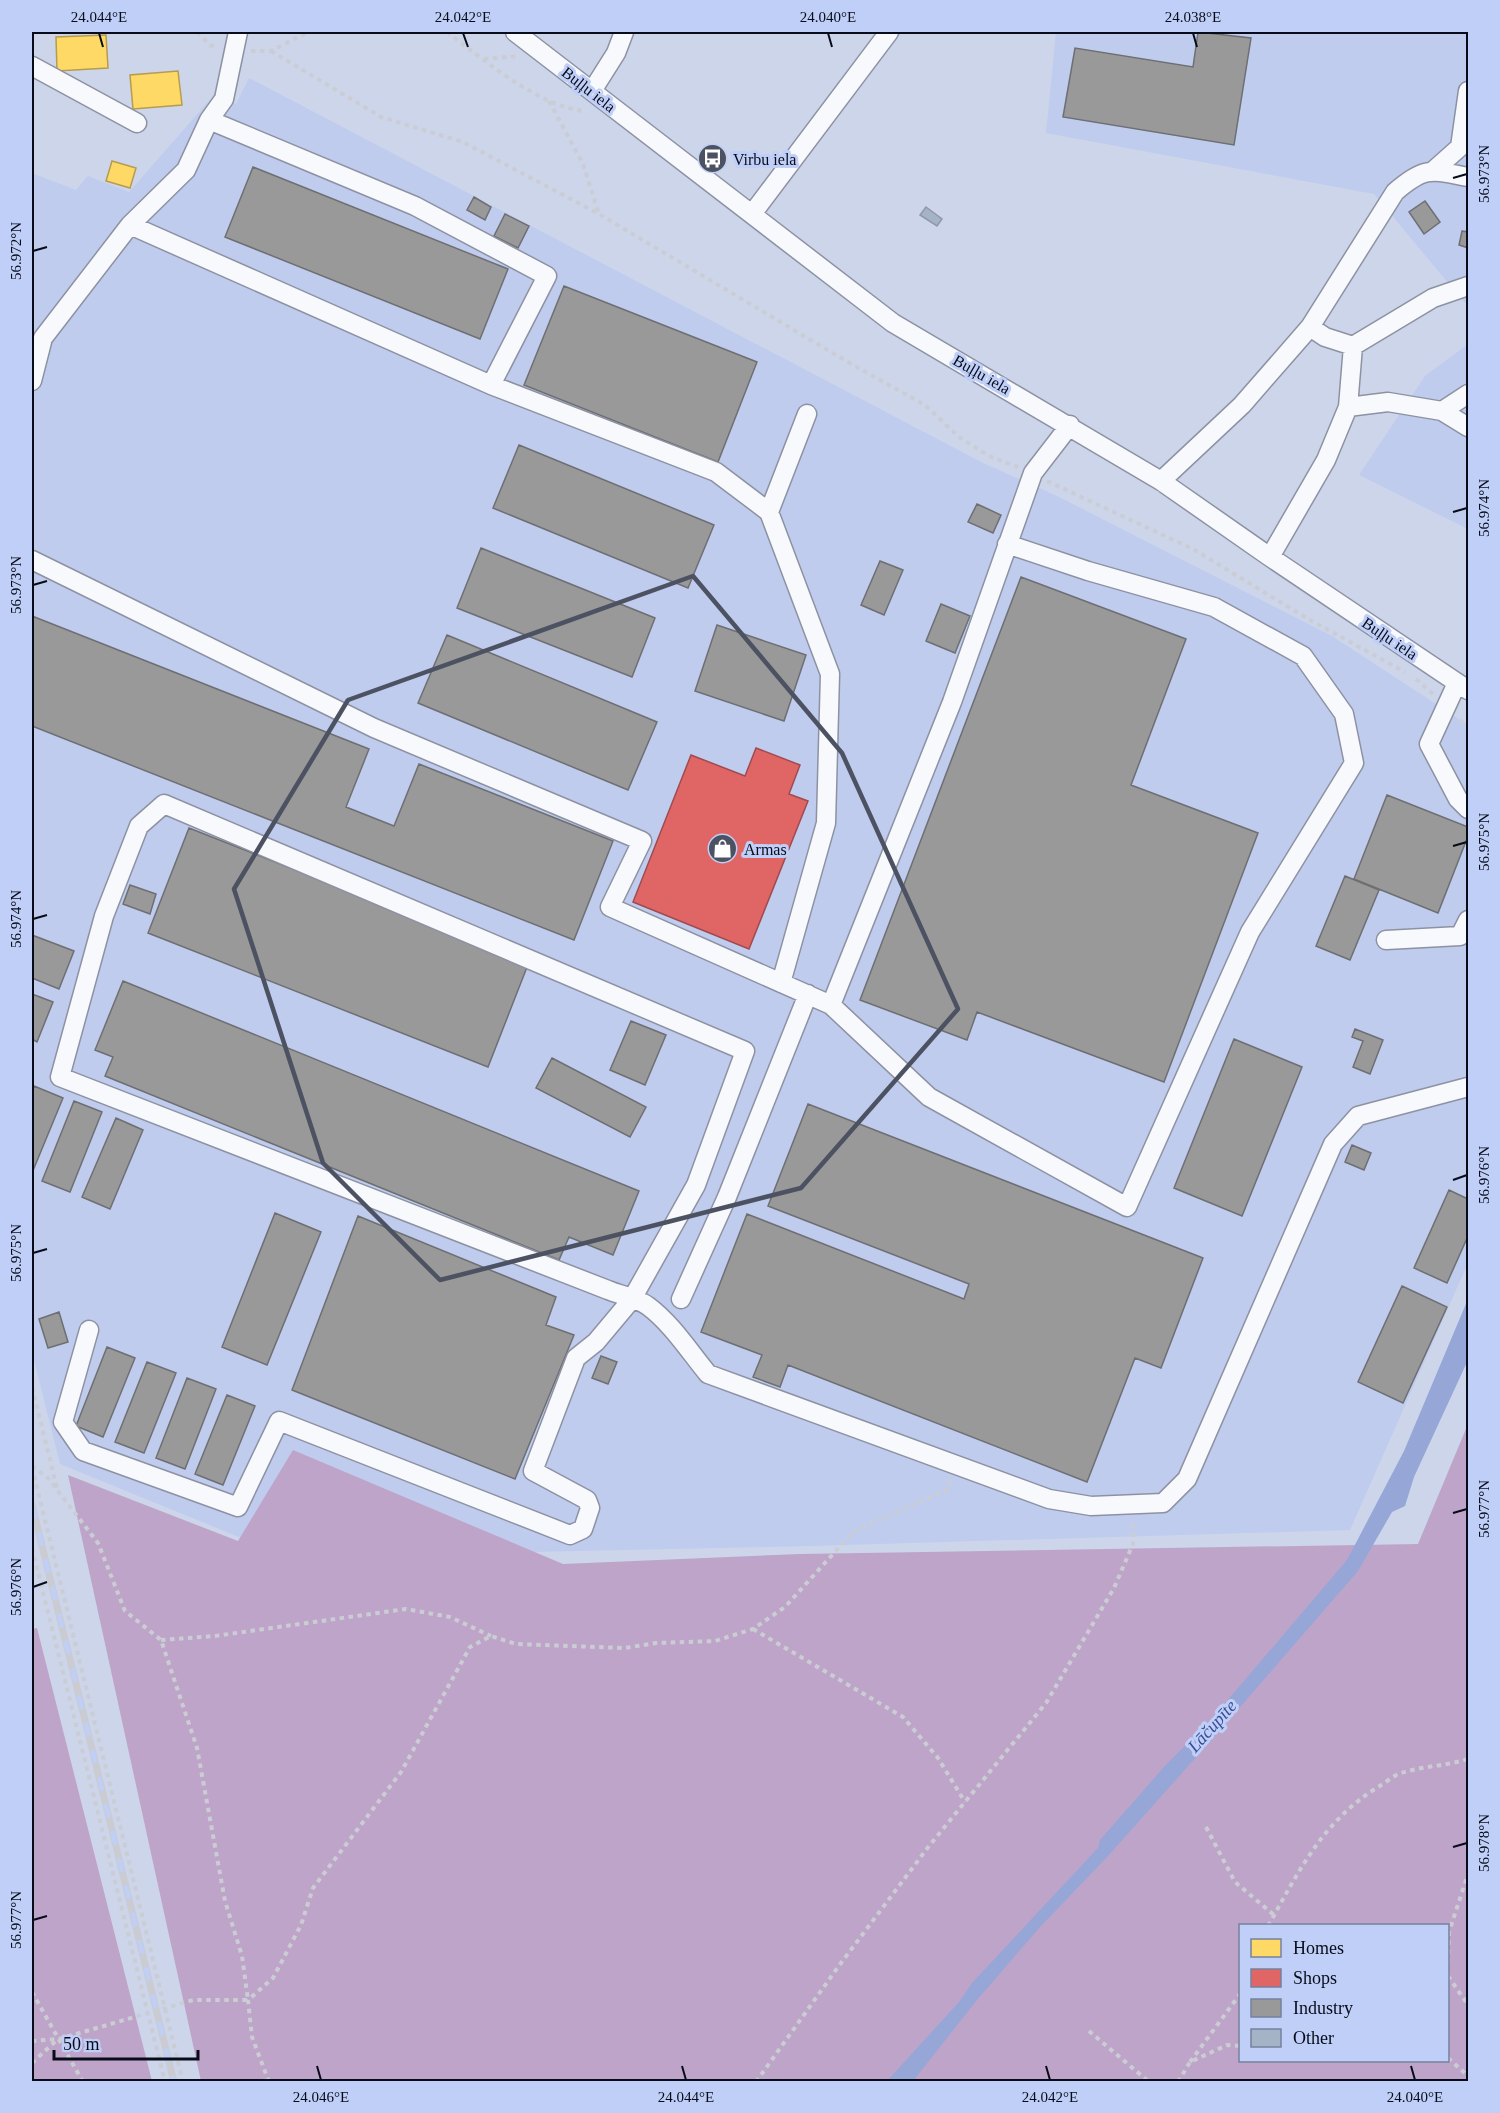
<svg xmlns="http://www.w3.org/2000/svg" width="1500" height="2113" font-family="'Times New Roman',serif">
<rect width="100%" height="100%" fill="#cdd5ea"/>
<path fill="#bfccee" d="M1056,32H1468V303L1464,302L1374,194L1046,133Z
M249,78L983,463L1057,496L1332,636L1468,725V1263L1350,1530L812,1546L288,1557L60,1464L32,1352V173L76,190L88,176L129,192L214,95L236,104Z
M1468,344V529L1359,475L1425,376Z"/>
<path fill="#bea4c9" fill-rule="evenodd" d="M1468,1424V2081H201L68,1475L238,1541L293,1450L563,1564L800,1554L1418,1544ZM1240,1926H1448V2060H1240Z
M37,1628L152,2081H32V1629Z"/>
<path fill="#95a6d7" d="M1468,1299V1360L1414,1477L1405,1506L1392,1512L1358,1571L1214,1737L1108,1856L1040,1927L977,2000L913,2081H887L959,2002L972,1983L1098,1848L1100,1840L1164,1767L1215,1715L1347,1560L1404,1451Z"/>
<path fill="#ffd966" stroke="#b59c4f" stroke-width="1.5" d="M106,35L108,68L57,71L56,37Z
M178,71L182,105L133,109L130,75Z
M112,161L136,168L130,188L106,181Z"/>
<path fill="#e06666" stroke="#9f4b4f" stroke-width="1.5" d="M756,748L800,765L789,794L808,801L749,949L633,902L691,755L745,776Z"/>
<path fill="#999" stroke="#6e6f73" stroke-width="1.5" d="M1198,32L1251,38L1234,145L1063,117L1075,48L1193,67Z
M253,167L508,269L480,339L225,237Z
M474,197L491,207L485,220L467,210Z
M1425,201L1440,222L1424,234L1409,212Z
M505,214L529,226L518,248L494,236Z
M1462,231L1468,232V248L1459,245Z
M564,286L757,362L718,462L524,385Z
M519,445L714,525L688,588L493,508Z
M977,504L1001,515L993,533L968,522Z
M481,548L655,618L632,677L457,608Z
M880,561L903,570L884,615L861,605Z
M1021,577L1186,639L1131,785L1258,833L1164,1082L977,1012L967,1040L860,1000Z
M941,604L970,616L955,653L926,641Z
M32,616L369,749L346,807L394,826L419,764L613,841L574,940L32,726Z
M717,625L806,655L784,721L695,691Z
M447,635L657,722L628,790L418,703Z
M1387,795L1468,827V836L1438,913L1354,879Z
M189,828L529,962L488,1067L148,933Z
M1345,876L1379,890L1350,960L1316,946Z
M130,885L156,894L150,914L123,904Z
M32,935L74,951L59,989L32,978Z
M123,981L639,1191L613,1255L569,1237L559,1260L105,1076L113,1057L95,1050Z
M32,994L53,1002L37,1042L32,1039Z
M631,1021L666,1035L645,1085L610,1070Z
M1355,1029L1383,1040L1370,1074L1353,1067L1363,1041L1352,1037Z
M1234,1039L1302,1067L1242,1216L1174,1188Z
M552,1058L646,1107L630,1137L536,1088Z
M34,1086L63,1098L32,1173V1093Z
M74,1101L102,1112L70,1192L42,1181Z
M808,1104L1203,1258L1161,1368L1135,1358L1087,1482L788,1365L780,1387L753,1377L762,1355L701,1332L747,1214L964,1299L969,1284L768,1206Z
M116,1118L143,1130L110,1209L82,1197Z
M1352,1145L1371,1153L1364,1170L1345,1162Z
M1449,1190L1468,1199V1236L1447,1283L1414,1268Z
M275,1213L321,1232L267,1365L222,1347Z
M358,1216L556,1297L546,1325L574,1335L515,1479L292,1390Z
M1402,1286L1447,1307L1403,1403L1358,1382Z
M59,1312L68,1342L48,1348L39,1319Z
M107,1347L135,1358L103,1437L76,1426Z
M601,1356L617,1362L608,1384L592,1378Z
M147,1362L176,1373L144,1453L115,1442Z
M187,1378L216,1389L185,1469L156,1458Z
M227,1395L255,1406L223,1485L195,1474Z"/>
<path fill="#a5b3c7" stroke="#9099a8" stroke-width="1.5" d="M926,207L942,219L937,226L920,215Z"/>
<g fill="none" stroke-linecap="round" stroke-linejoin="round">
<defs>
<path id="minor" d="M515,32L893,323L1161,481L1270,557L1468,690
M32,66L137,123
M592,91L616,53L624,32
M209,120L415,206L547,276L491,385
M1433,171L1460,147L1468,91
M752,214L889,32
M130,225L491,385L716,472L769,512L830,674L826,823L781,983
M1310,327L1325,337L1353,346L1433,298L1468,286
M32,381L43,338L130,225L186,170L209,120L224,99L238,32
M1348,407L1353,346
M1442,411L1468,394
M1161,481L1242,405L1310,327L1395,192C1425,166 1431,170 1468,177
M769,512L807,414
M1270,557L1326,460L1348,407L1388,402L1442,411L1468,427
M32,560L374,728L642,841L610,907L831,1005L952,702L1033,473L1070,425
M1457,683L1429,744L1458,799L1468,809
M1386,940L1460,936L1468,920
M831,1005L929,1097L1127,1207L1250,932L1354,763L1344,714L1303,656L1214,607L1088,571L1007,544
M681,1299L727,1197L808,994
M89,1330L63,1422L83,1451L238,1507L279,1421L570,1535L583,1529L590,1508L587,1500L533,1471L576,1358L596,1342L632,1299L696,1185L745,1051L164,804L139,826L104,916L60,1077L608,1290C620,1295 637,1298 648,1306C672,1324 689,1351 708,1374L1049,1499L1091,1506L1163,1503L1187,1479L1333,1144L1358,1116L1468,1087"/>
</defs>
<use href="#minor" stroke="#8d92a3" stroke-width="21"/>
<path stroke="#cbcdd4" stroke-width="4" stroke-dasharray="4.5 4.5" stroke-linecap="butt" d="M197,32L210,45L217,47
M447,32C483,59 540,108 586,111
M251,51H271L308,32
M271,51L381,117L463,142L599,214L846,361L925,405L959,437L989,456L1018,467
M484,59L518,56
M549,101L583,164L599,214
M1047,481L1193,549L1310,620L1405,672
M1416,679L1433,694
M1460,720L1468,727
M32,1387L57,1488
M32,1466L48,1478L98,1543L125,1611L161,1640L197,1748L225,1901L242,1956L248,2000H193L59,2039L32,2041
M32,1467L183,2082
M32,1548L165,2082
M753,1629L903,1717L938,1758L965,1802
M161,1640L215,1636L406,1609L450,1617L491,1636
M1206,1827L1235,1882L1274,1915
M1268,1926C1299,1871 1322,1822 1378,1787C1385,1783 1393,1776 1401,1773C1423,1766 1446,1766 1468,1759
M1448,1935L1468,1874
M1448,1963L1449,1934
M1448,1976L1468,2005
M32,1992L83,2082
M1089,2031L1149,2082
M1448,2058L1468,2076
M1190,2062L1240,1994
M32,2063L58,2039
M269,2082L252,2037L248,2000L273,1978L301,1925L313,1888L401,1772L470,1647L491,1636L516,1644L625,1648L656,1643L715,1641L753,1629L785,1607L853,1532L948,1489L950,1479
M756,2082L838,1967L929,1846L1046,1703L1114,1588L1133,1544V1520
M1178,2082L1190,2062L1227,2045L1240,2046"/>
<use href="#minor" stroke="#f8f9fc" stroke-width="18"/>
<defs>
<path id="rail" d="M32,1505L174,2082"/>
</defs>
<use href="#rail" stroke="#caccd2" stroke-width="7"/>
<use href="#rail" stroke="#c0cff7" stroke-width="4.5" stroke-dasharray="14" stroke-linecap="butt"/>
</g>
<path fill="none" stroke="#4d5263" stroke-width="4.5" stroke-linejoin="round" d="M693,576L842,753L958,1009L801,1188L440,1280L323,1163L234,889L348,700Z"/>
<path fill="none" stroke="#080c1a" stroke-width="2" d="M99,33L103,47M463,33L468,47M828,33L832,47M1193,33L1197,47M1453,178L1467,174M33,251L47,247M1453,512L1467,508M33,585L47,581M1453,846L1467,842M33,919L47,915M1453,1180L1467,1175M33,1253L47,1249M1453,1513L1467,1509M33,1587L47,1582M1453,1847L1467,1843M33,1920L47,1916M317,2066L321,2080M682,2066L686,2080M1046,2066L1050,2080M1411,2066L1415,2080"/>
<defs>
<symbol id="bus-disc" viewBox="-11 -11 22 22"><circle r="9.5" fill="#4d5263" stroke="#c0cff7"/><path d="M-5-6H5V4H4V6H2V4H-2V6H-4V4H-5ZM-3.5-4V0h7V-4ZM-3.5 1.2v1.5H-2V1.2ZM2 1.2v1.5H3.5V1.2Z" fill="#fff"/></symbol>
<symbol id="shop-disc" viewBox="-11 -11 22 22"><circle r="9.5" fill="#4d5263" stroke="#c0cff7"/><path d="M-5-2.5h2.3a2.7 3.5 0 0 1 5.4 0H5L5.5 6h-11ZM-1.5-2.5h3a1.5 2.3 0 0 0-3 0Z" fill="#fff"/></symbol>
</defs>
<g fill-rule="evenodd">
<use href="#bus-disc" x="696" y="142" width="33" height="33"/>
<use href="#shop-disc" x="706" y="832" width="33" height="33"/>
</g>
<g text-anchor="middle" stroke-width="6" stroke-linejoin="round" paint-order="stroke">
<g font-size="16" fill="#080c1a" stroke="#c0cff7">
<text transform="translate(589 89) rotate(38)" y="6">Buļļu iela</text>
<text transform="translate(982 374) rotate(30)" y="6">Buļļu iela</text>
<text transform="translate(1390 638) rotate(34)" y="6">Buļļu iela</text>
</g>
<g font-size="16" fill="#080c1a" stroke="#c0cff7" text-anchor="start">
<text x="733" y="165">Virbu iela</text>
<text x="744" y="855">Armas</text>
</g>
<g font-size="18" font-style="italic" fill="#384d97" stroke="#c0cff7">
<text transform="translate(1212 1726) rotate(-48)" y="6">Lāčupīte</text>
</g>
</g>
<rect width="1500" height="2113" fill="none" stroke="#c0cff7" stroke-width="66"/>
<rect x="1239" y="1924" width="210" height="138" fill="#c0cff7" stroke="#76819f" stroke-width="1.5"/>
<rect x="1251" y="1939" width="30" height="18" fill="#ffd966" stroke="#76819f" stroke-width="1.5"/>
<text x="1293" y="1954" font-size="18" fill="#080c1a">Homes</text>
<rect x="1251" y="1969" width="30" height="18" fill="#e06666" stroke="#76819f" stroke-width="1.5"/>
<text x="1293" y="1984" font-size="18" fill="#080c1a">Shops</text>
<rect x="1251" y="1999" width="30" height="18" fill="#999999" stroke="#76819f" stroke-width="1.5"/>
<text x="1293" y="2014" font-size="18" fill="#080c1a">Industry</text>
<rect x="1251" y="2029" width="30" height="18" fill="#a5b3c7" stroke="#76819f" stroke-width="1.5"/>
<text x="1293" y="2044" font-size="18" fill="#080c1a">Other</text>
<path d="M54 2050v9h144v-9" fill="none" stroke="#080c1a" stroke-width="3"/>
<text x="63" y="2050" font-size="18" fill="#080c1a" stroke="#c0cff7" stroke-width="4.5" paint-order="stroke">50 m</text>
<rect x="33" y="33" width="1434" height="2047" fill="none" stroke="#080c1a" stroke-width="2"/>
<g font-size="15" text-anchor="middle" fill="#080c1a">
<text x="99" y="22">24.044°E</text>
<text x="463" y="22">24.042°E</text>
<text x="828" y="22">24.040°E</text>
<text x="1193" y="22">24.038°E</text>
<text transform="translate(1484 174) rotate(-90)" y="5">56.973°N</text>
<text transform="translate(16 251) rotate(-90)" y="5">56.972°N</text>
<text transform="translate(1484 508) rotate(-90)" y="5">56.974°N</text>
<text transform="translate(16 585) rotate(-90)" y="5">56.973°N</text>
<text transform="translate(1484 842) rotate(-90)" y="5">56.975°N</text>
<text transform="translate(16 919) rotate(-90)" y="5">56.974°N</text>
<text transform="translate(1484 1175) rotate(-90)" y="5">56.976°N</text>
<text transform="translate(16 1253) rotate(-90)" y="5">56.975°N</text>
<text transform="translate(1484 1509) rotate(-90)" y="5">56.977°N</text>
<text transform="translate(16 1587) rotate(-90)" y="5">56.976°N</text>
<text transform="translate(1484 1843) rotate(-90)" y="5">56.978°N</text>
<text transform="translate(16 1920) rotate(-90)" y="5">56.977°N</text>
<text x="321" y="2102">24.046°E</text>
<text x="686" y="2102">24.044°E</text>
<text x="1050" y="2102">24.042°E</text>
<text x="1415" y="2102">24.040°E</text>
</g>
</svg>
